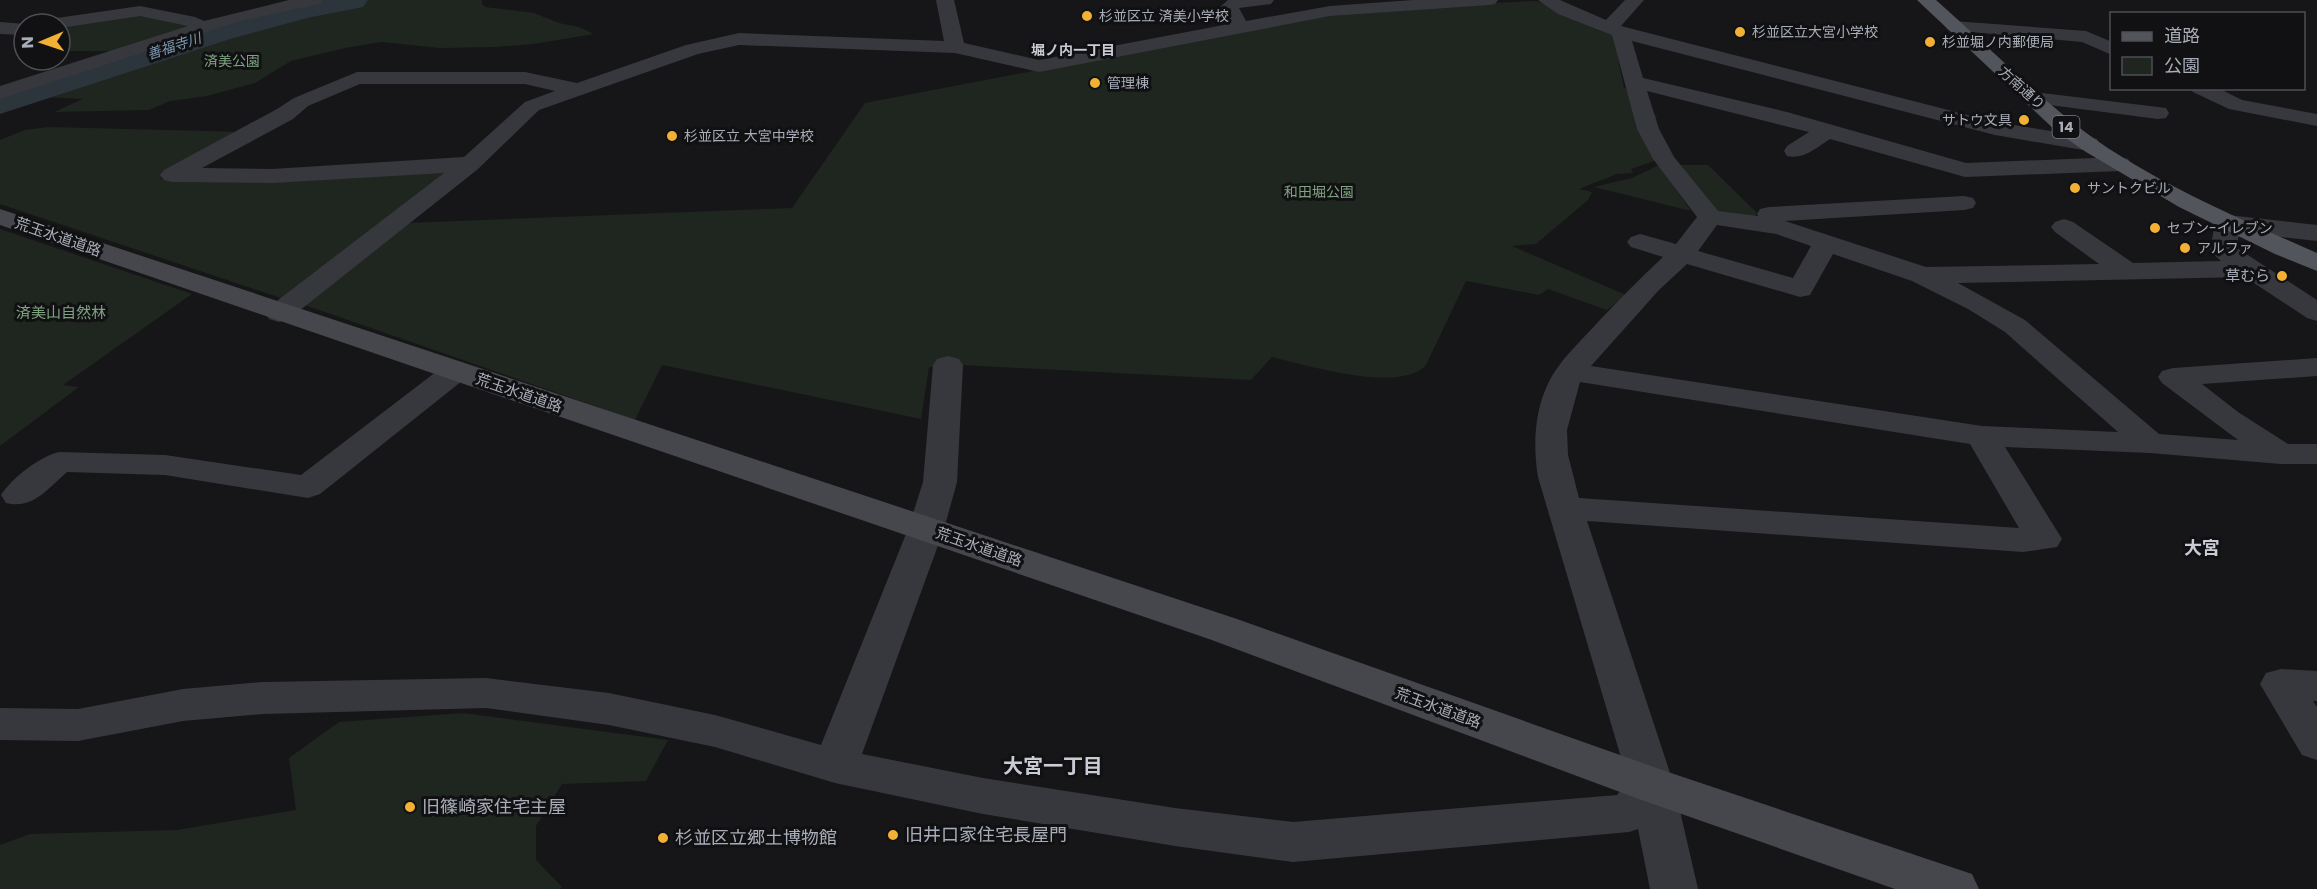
<svg xmlns="http://www.w3.org/2000/svg" width="2317" height="889" font-family="Poppins,'Noto Sans JP',sans-serif">
<rect width="100%" height="100%" fill="#161618"/>
<path fill="#1e261f" d="M370,0H482V4L485,7L534,13L559,23L579,27L594,34L534,44L494,47L440,48L381,42L345,48L291,61L255,83L207,96L170,101L149,110L54,112L83,99L43,97C150,60 257,18 370,0Z
M1535,1L1554,6L1613,35L1624,88L1644,90L1646,108L1658,117L1635,125L1657,160L1631,169L1633,173L1617,174L1579,189L1592,192L1588,200L1536,244L1512,246L1626,295L1607,310L1548,289L1539,295L1466,281L1426,365C1400,394 1306,365 1272,357L1251,380L962,365L929,367L921,419L662,365L635,420L302,304L406,223L792,208L865,103L1310,18L1446,5Z
M133,14L196,26L122,51H60V24Z
M48,127L246,132L160,179H256L455,168L284,299L0,204V140L25,130Z
M1659,165L1691,211L1594,187L1632,178Z
M1680,165H1708L1757,213L1753,220L1714,213Z
M0,229L192,294L63,385L79,387L0,446Z
M463,713L668,740L646,781L562,784L536,826V860L562,887L560,889H0V845L30,834L177,830L296,810L289,758L339,722Z"/>
<g fill="none" stroke-linecap="round" stroke-linejoin="round">
<path fill="#2c353c" fill-rule="evenodd" d="M302,0H368L363,7L307,18L230,39L0,114V90L162,37Z"/>
<path fill="#37383d" fill-rule="evenodd" d="M289,0H323L320,4L240,21L0,99V86L188,26L140,16L60,28V24H40L43,20L140,6L195,17L204,21Z
M936,0H954L964,43L1039,60L1229,24L1220,7L1228,0H1274L1271,4L1239,8L1246,21L1330,6L1413,0H1498L1495,4L1489,5L1330,16L1039,72L955,53L739,45L698,54L539,110L478,169L289,319L279,322L269,319L265,313L269,307L444,173L272,183L172,182L164,180L160,175L164,170L277,109L294,98L357,72H525L577,83L686,45L739,33L944,41ZM360,84H525L555,91L525,102L464,157L272,169L202,168L293,119L308,106Z
M1538,0H1560L1606,20L1625,0H1644L1621,26L1995,122L2089,137L2097,139L2100,144L2097,149L2089,151L1995,135L1632,41L1643,78L1787,112L1966,163L2120,157L2128,159L2132,164L2128,169L2120,171L1965,177L1830,139C1817,147 1804,160 1787,156L1784,151L1787,146L1809,132L1647,91L1659,129L1674,157L1718,211L1758,216L1757,214L1760,209L1769,207L1964,196L1973,198L1976,203L1973,208L1964,210L1785,221L1926,267L2099,264L2055,232L2051,227L2055,222L2064,219L2073,222L2133,263L2221,261L2210,251L2215,223L2219,218L2228,215L2317,225V241L2239,232L2237,248L2317,300V321L2307,318L2245,277L1958,283L2025,320L2159,434L2238,440L2162,383L2158,377L2162,371L2173,368L2317,358V376L2202,384L2238,412L2288,444H2317V464H2281L2150,453L2005,447L2062,539L2057,547L2023,552L1587,521L1674,785L1698,889H1650L1638,829L1629,832L1293,862L1175,846L983,814L835,783L715,747L609,725L486,708L263,714L183,721L78,741L0,740V708L78,709L183,689L263,682L486,678L609,693L715,715L821,745L908,529L923,482L933,365L937,359L948,356L959,359L963,365L957,482L944,529L862,754L983,778L1175,808L1293,822L1617,795L1628,781L1538,477C1532,441 1535,398 1558,367C1569,351 1585,337 1598,322C1619,300 1640,278 1663,257L1631,247L1627,242L1631,237L1640,234L1676,244L1697,217L1653,159L1637,129L1612,35L1558,14ZM1717,225L1776,234L1811,246L1793,278L1698,251ZM1833,254L1912,281L1968,309L2005,332L2118,432L1982,426L1591,366L1659,290L1687,264L1800,297L1810,295ZM1580,382L1970,444L2019,528L1579,498L1568,455L1567,430Z
M1954,21L2086,31L2112,42V55L2082,42L1948,30L1945,26L1948,22Z
M0,22L26,24H24V35L0,34Z
M2190,88H2218L2242,100L2317,114V126L2229,109L2193,92Z
M2034,92L2158,107L2166,108L2169,113L2166,118L2158,119L2027,102L2024,98L2027,94Z
M456,362L467,365L471,371L467,377L320,494L308,498L165,475L67,472C48,488 33,510 6,503L1,495C12,478 39,457 59,452L165,455L301,475L445,365Z
M2281,669L2317,671V701H2313L2317,707V760L2302,755L2260,684L2266,673Z"/>
<path fill="#45474d" fill-rule="evenodd" d="M0,209L1237,619L1668,772L1972,874L1979,889H1895L1636,798L1209,639L0,225Z"/>
<path fill="#53555c" fill-rule="evenodd" d="M1917,0H1936C1981,40 2025,84 2072,122C2141,177 2236,217 2317,253V271L2275,254L2179,207L2086,152L2057,132Z"/>
</g>
<g fill="#f2b134" stroke="#111113" stroke-width="2">
<circle cx="1087" cy="16" r="6"/>
<circle cx="1740" cy="32" r="6"/>
<circle cx="1930" cy="42" r="6"/>
<circle cx="1095" cy="83" r="6"/>
<circle cx="2024" cy="120" r="6"/>
<circle cx="672" cy="136" r="6"/>
<circle cx="2075" cy="188" r="6"/>
<circle cx="2155" cy="228" r="6"/>
<circle cx="2185" cy="248" r="6"/>
<circle cx="2282" cy="276" r="6"/>
<circle cx="410" cy="807" r="6"/>
<circle cx="893" cy="835" r="6"/>
<circle cx="663" cy="838" r="6"/>
</g>
<g text-anchor="middle" stroke-width="6" stroke-linejoin="round" paint-order="stroke">
<g font-size="14" fill="#a8adb8" stroke="#111113" text-anchor="start">
<text x="1099" y="21">杉並区立 済美小学校</text>
<text x="1752" y="37">杉並区立大宮小学校</text>
<text x="1942" y="47">杉並堀ノ内郵便局</text>
<text x="1107" y="88">管理棟</text>
<text x="2012" y="125" text-anchor="end">サトウ文具</text>
<text x="684" y="141">杉並区立 大宮中学校</text>
<text x="2087" y="193">サントクビル</text>
<text x="2167" y="233">セブン-イレブン</text>
<text x="2197" y="253">アルファ</text>
</g>
<g font-size="14" font-style="italic" fill="#7f9bb3" stroke="#111113">
<text transform="translate(174 46) rotate(-18)" y="5">善福寺川</text>
</g>
<g font-size="14" font-weight="bold" fill="#c9ccd4" stroke="#111113">
<text x="1073" y="55">堀ノ内一丁目</text>
</g>
<g font-size="14" fill="#7fa381" stroke="#111113">
<text x="232" y="66">済美公園</text>
<text x="1319" y="197">和田堀公園</text>
</g>
<g font-size="14" fill="#a8adb8" stroke="#111113">
<text transform="translate(2022 88) rotate(42)" y="5">方南通り</text>
</g>
<rect fill="#111113" stroke="#7b7e86" stroke-width="1.5" x="2052.5" y="116" width="27" height="22" rx="4.5"/>
<g font-size="14" font-weight="bold" fill="#a8adb8">
<text x="2066" y="132">14</text>
</g>
<g font-size="15" fill="#a8adb8" stroke="#111113">
<text transform="translate(58 237) rotate(19)" y="5">荒玉水道道路</text>
<text transform="translate(519 393) rotate(19)" y="5">荒玉水道道路</text>
<text transform="translate(979 547) rotate(19)" y="5">荒玉水道道路</text>
<text transform="translate(1438 708) rotate(20)" y="5">荒玉水道道路</text>
</g>
<g font-size="15" fill="#a8adb8" stroke="#111113" text-anchor="end">
<text x="2270" y="281">草むら</text>
</g>
<g font-size="15" fill="#7fa381" stroke="#111113">
<text x="61" y="318">済美山自然林</text>
</g>
<g font-size="18" font-weight="bold" fill="#c9ccd4" stroke="#111113">
<text x="2202" y="554">大宮</text>
</g>
<g font-size="18" fill="#a8adb8" stroke="#111113" text-anchor="start">
<text x="422" y="813">旧篠崎家住宅主屋</text>
<text x="905" y="841">旧井口家住宅長屋門</text>
<text x="675" y="844">杉並区立郷土博物館</text>
</g>
<g font-size="20" font-weight="bold" fill="#c9ccd4" stroke="#111113">
<text x="1053" y="773">大宮一丁目</text>
</g>
</g>
<rect x="2110" y="12" width="195" height="78" fill="#111113" stroke="#4d4f55" stroke-width="1.5"/>
<rect x="2122" y="32" width="30" height="9" fill="#53555c" stroke="#4d4f55" stroke-width="1.5"/>
<text x="2164" y="42" font-size="18" fill="#a8adb8">道路</text>
<rect x="2122" y="57" width="30" height="18" fill="#1e261f" stroke="#4d4f55" stroke-width="1.5"/>
<text x="2164" y="72" font-size="18" fill="#a8adb8">公園</text>
<g transform="translate(42 42) rotate(268)"><circle r="28" fill="#111113" stroke="#4d4f55" stroke-width="1.5"/>
<path d="M0-4.5L10 22L0 15L-10 22Z" fill="#f2b134"/>
<text y="-9" font-size="16" font-weight="bold" text-anchor="middle" fill="#a8adb8">N</text>
</g>
</svg>
